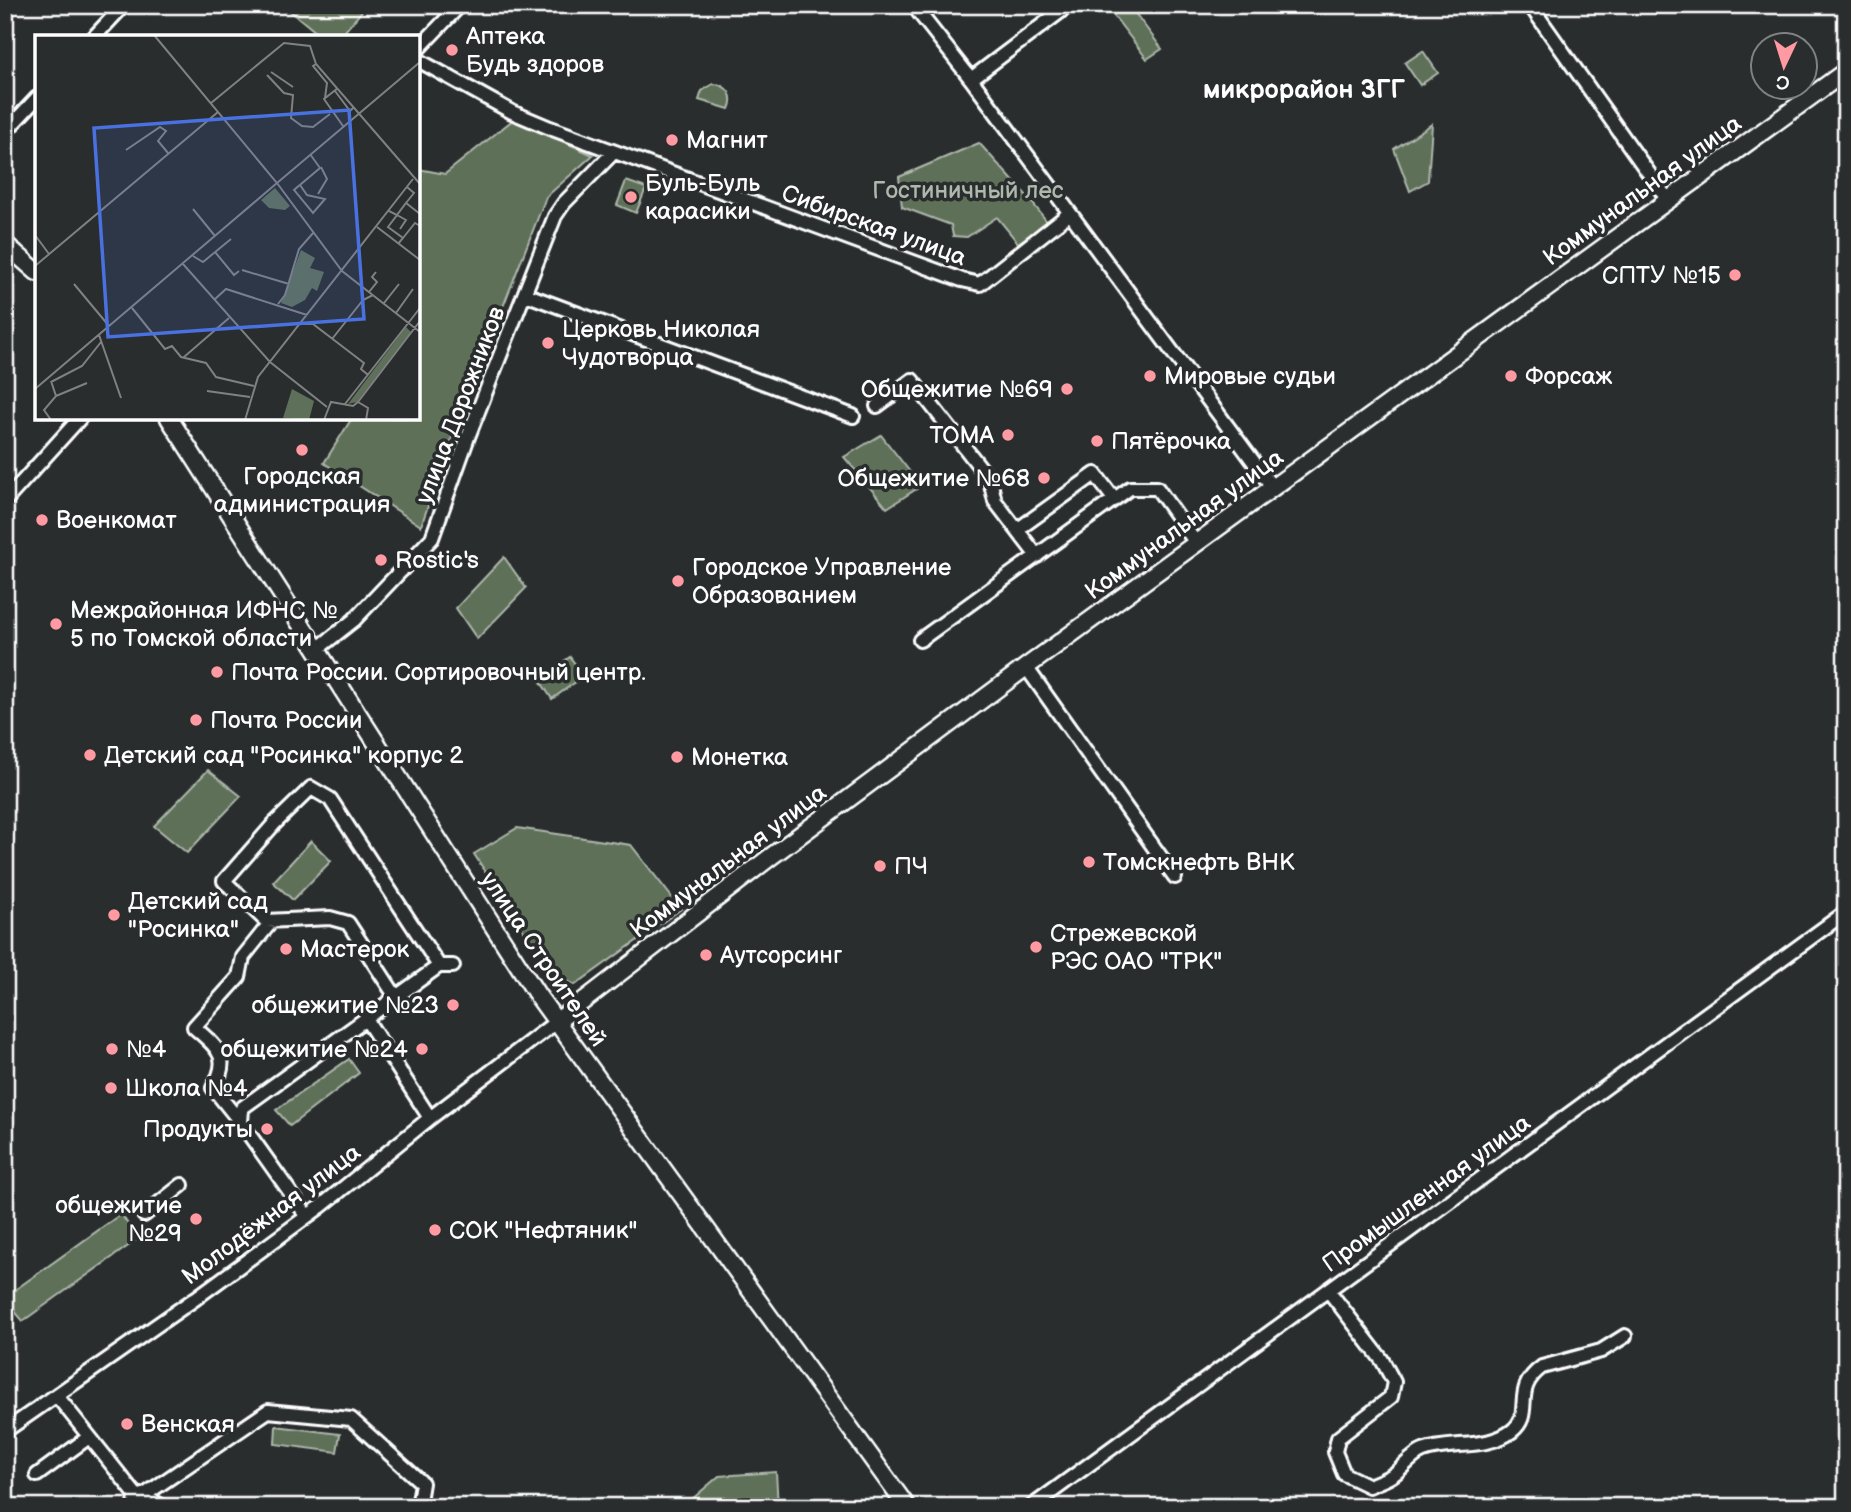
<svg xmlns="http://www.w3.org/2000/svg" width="1851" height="1512" font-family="'Balsamiq Sans',sans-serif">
<rect width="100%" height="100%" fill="#2a2d2e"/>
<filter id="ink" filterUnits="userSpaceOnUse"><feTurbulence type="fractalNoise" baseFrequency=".0143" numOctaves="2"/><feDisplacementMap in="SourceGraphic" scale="14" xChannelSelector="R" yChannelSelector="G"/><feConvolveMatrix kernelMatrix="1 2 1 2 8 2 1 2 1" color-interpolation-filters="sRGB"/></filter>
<g filter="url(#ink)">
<path fill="#5e7059" stroke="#aeb8ac" stroke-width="2" d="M283,5H367L340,37H322Z
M1109,5H1129L1162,49L1147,59L1107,7Z
M1423,51L1438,73L1420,85L1405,63Z
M713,84C728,85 735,96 729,109L699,100L702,91Z
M514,119L593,155L546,197L451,440L421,526L324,463L352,418H418V169L445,174Z
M1432,124L1428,181L1410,191L1394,149Z
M979,143L1027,196L1048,223L1018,243L997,217L967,237L953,236L951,225L902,207L899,177Z
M626,181L646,188L636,213L617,205Z
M881,435L921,486L887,508L844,457Z
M504,557L526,588L477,639L456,608Z
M570,657L584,676L552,699L539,679Z
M208,770L241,796L187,853L154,826Z
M517,828L631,845L681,909L575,985L552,975L474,854Z
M311,841L331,861L293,900L273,882Z
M349,1059L359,1073L290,1126L276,1110Z
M121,1214L138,1239L23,1321L5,1300V1297Z
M276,1426L340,1434L337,1452L275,1444Z
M776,1472L778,1507L684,1506L719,1476Z"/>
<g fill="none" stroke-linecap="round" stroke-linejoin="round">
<defs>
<path id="minor" d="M913,5L971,79L1273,488
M1530,5L1667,199
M94,37L124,5
M418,49L460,5
M418,60L512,112L550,128L962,280L980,284L1070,213
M1837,78L1846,90
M971,79L1069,5
M5,132L37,98
M525,294L853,416
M877,406L912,380L990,480L995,501L1037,556
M5,501L80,418
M1017,530L1095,474L1114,499
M920,640L1130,488H1157L1196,543
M316,650L354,620L432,538L468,437L555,216L564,203L613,153
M1026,667L1175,877
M439,966H453
M366,1019L430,1118
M241,1123L213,1088C232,1056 217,1048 194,1027L239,977L243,957L271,922
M144,1215L182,1185
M307,1216L241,1123L242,1108L439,966L330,799L311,788L274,824L224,881L266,921L330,918L348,923L396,997
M1328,1290L1382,1360L1394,1382L1391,1397L1338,1438L1335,1452L1344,1474L1369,1486C1377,1482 1386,1480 1394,1474C1403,1468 1412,1455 1423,1451C1451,1441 1487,1450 1512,1431C1535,1413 1510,1390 1542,1367L1601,1351L1625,1336
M57,1396L136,1495L135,1507
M5,1431L196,1298L320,1207L430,1118L556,1022
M37,1475L89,1437
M136,1495L143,1496L163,1507
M143,1496L268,1411L351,1419L422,1483L418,1507
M1031,1507L1846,912"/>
<path id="major" d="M5,244L37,272
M169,418L538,996L907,1507
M556,1022L769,858L1026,667L1846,71"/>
</defs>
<use href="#minor" stroke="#fff" stroke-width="18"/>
<use href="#major" stroke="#fff" stroke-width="21"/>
<use href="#minor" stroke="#2a2d2e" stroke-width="12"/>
<use href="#major" stroke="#2a2d2e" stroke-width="16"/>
</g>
</g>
<g fill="#ff9aa2" stroke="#2a2d2e" stroke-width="2.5">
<circle cx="452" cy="50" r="7"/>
<circle cx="672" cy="140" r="7"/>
<circle cx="631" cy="197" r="7"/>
<circle cx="1735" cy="275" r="7"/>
<circle cx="548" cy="343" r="7"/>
<circle cx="1150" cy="376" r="7"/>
<circle cx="1511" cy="376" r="7"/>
<circle cx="1067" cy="389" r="7"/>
<circle cx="1008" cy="435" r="7"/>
<circle cx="1097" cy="441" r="7"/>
<circle cx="302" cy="450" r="7"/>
<circle cx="1044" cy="478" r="7"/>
<circle cx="42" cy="520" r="7"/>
<circle cx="381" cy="560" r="7"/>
<circle cx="678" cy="581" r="7"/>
<circle cx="56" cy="624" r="7"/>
<circle cx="217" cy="672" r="7"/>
<circle cx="196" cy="720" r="7"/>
<circle cx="90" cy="755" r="7"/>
<circle cx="677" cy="757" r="7"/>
<circle cx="1089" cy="862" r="7"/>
<circle cx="880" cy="866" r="7"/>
<circle cx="114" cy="915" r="7"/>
<circle cx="1036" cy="947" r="7"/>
<circle cx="286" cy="949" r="7"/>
<circle cx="706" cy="955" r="7"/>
<circle cx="453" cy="1005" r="7"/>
<circle cx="112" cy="1049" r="7"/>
<circle cx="422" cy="1049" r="7"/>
<circle cx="111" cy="1088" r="7"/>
<circle cx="267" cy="1129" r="7"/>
<circle cx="196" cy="1219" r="7"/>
<circle cx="435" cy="1230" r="7"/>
<circle cx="127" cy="1424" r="7"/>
</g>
<g text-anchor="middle" stroke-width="7" stroke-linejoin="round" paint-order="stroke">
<g font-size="24" fill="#fff" stroke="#2a2d2e" text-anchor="start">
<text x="466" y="44">Аптека<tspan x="466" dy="28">Будь здоров</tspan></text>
<text x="686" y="148">Магнит</text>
<text x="645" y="191">Буль-Буль<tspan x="645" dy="28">карасики</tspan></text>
<text x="1721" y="283" text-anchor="end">СПТУ №15</text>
<text x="562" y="337">Церковь Николая<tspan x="562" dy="28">Чудотворца</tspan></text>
<text x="1164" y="384">Мировые судьи</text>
<text x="1525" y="384">Форсаж</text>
<text x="1053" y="397" text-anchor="end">Общежитие №69</text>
<text x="994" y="443" text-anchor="end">ТОМА</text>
<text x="1111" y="449">Пятёрочка</text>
<text x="302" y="484" text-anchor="middle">Городская<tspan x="302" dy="28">администрация</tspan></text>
<text x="1030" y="486" text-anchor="end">Общежитие №68</text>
<text x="56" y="528">Военкомат</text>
<text x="395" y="568">Rostic's</text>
<text x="692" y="575">Городское Управление<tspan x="692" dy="28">Образованием</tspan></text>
<text x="70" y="618">Межрайонная ИФНС №<tspan x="70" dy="28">5 по Томской области</tspan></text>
<text x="231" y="680">Почта России. Сортировочный центр.</text>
<text x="210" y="728">Почта России</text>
<text x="104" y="763">Детский сад "Росинка" корпус 2</text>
<text x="691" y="765">Монетка</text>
<text x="1103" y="870">Томскнефть ВНК</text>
<text x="894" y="874">ПЧ</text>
<text x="128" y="909">Детский сад<tspan x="128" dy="28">"Росинка"</tspan></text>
<text x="1050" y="941">Стрежевской<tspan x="1050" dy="28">РЭС ОАО "ТРК"</tspan></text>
<text x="300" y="957">Мастерок</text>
<text x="720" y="963">Аутсорсинг</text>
<text x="439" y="1013" text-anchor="end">общежитие №23</text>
<text x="126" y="1057">№4</text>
<text x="408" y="1057" text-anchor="end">общежитие №24</text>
<text x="125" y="1096">Школа №4</text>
<text x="253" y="1137" text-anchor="end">Продукты</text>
<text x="182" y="1213" text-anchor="end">общежитие<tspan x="182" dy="28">№29</tspan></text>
<text x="449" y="1238">СОК "Нефтяник"</text>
<text x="141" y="1432">Венская</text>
</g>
<g font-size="24" fill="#aeb8ac" stroke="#2a2d2e">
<text x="968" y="198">Гостиничный лес</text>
</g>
<g font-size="24" fill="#fff" stroke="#2a2d2e">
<text transform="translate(1642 190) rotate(-36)" y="8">Коммунальная улица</text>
<text transform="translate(874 225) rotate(20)" y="8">Сибирская улица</text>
<text transform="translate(460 405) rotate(-69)" y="8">улица Дорожников</text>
<text transform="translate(1184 524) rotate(-36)" y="8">Коммунальная улица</text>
<text transform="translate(728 861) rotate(-37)" y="8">Коммунальная улица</text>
<text transform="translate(544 959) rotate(56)" y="8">улица Строителей</text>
<text transform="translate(1426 1193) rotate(-36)" y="8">Промышленная улица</text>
<text transform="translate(271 1214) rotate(-37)" y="8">Молодёжная улица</text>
</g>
<g font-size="26" font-weight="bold" fill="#fff" stroke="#2a2d2e">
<text x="1304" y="98">микрорайон 3ГГ</text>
</g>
</g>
<g transform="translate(35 35)">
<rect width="385" height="385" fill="#2a2d2e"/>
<path d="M240,153L255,171L250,175L234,173L226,165ZM266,215L280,223L275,233L289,237L282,256L277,253L270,265L257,272L246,268ZM371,292L376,297L322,367L313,369ZM257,354L279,366L274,385L248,383Z" fill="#5e7059"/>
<path fill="none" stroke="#7f8182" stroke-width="2" d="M119,0L242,148L307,236L385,297M281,29L278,31L292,48L290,63M236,37L258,52M232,40L249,58L258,60L256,83L267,91L278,92L295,79M303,53L289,64L308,91M300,56L315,76L319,72M176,68L249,8L275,11L281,29L385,149M91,115L125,92L131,96L123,106L133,118M242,148L385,27M265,150L272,160L290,164L278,178L259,155L285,133L275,119M283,159L292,144L286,132M371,168L379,158L372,152M158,174L180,201M354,176L362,180L353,192L368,203L363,209M342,192L385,225M365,194L371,185L362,180L371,168L385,179M0,200L14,219M368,203L380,188L385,191M180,217L199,240L204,236M158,221L168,227L196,204M148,229L235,327L292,372M0,231L183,77M207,235L254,249M39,249L74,291M334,257L342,247L337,242L341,237M179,265L191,254L272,280M349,268L364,249M243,269L250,260L264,214L279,197M97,273L130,314L137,311L146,322L171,328L181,342L219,351M361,278L378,254M264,289H278L329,328L326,334L333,340M64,300L86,363M297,304L328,265L338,260M149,322L194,283M16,346L21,361L9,375L16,385M16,347L47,331L66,307M0,354L242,148M172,356L215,362M21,361L52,348M323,367L385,286M323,367L333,373L331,385M310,369L385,273M210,385L223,342L378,144M289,385L296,367L318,371L323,367"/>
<path fill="#4a71e0" fill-opacity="0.15" stroke="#4a71e0" stroke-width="3.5" d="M314,75L329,284L73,302L59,93Z"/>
<rect width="385" height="385" fill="none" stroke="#fff" stroke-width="3.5"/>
</g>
<rect width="1851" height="1512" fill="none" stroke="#2a2d2e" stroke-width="28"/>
<rect x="14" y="14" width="1823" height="1484" fill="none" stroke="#fff" stroke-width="2.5" filter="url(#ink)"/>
<g transform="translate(1784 66) rotate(184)"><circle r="33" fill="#2a2d2e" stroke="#7f8182" stroke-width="2"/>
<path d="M0-5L12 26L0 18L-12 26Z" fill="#ff9aa2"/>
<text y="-10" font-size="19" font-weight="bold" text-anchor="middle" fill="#ffffff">С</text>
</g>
</svg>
